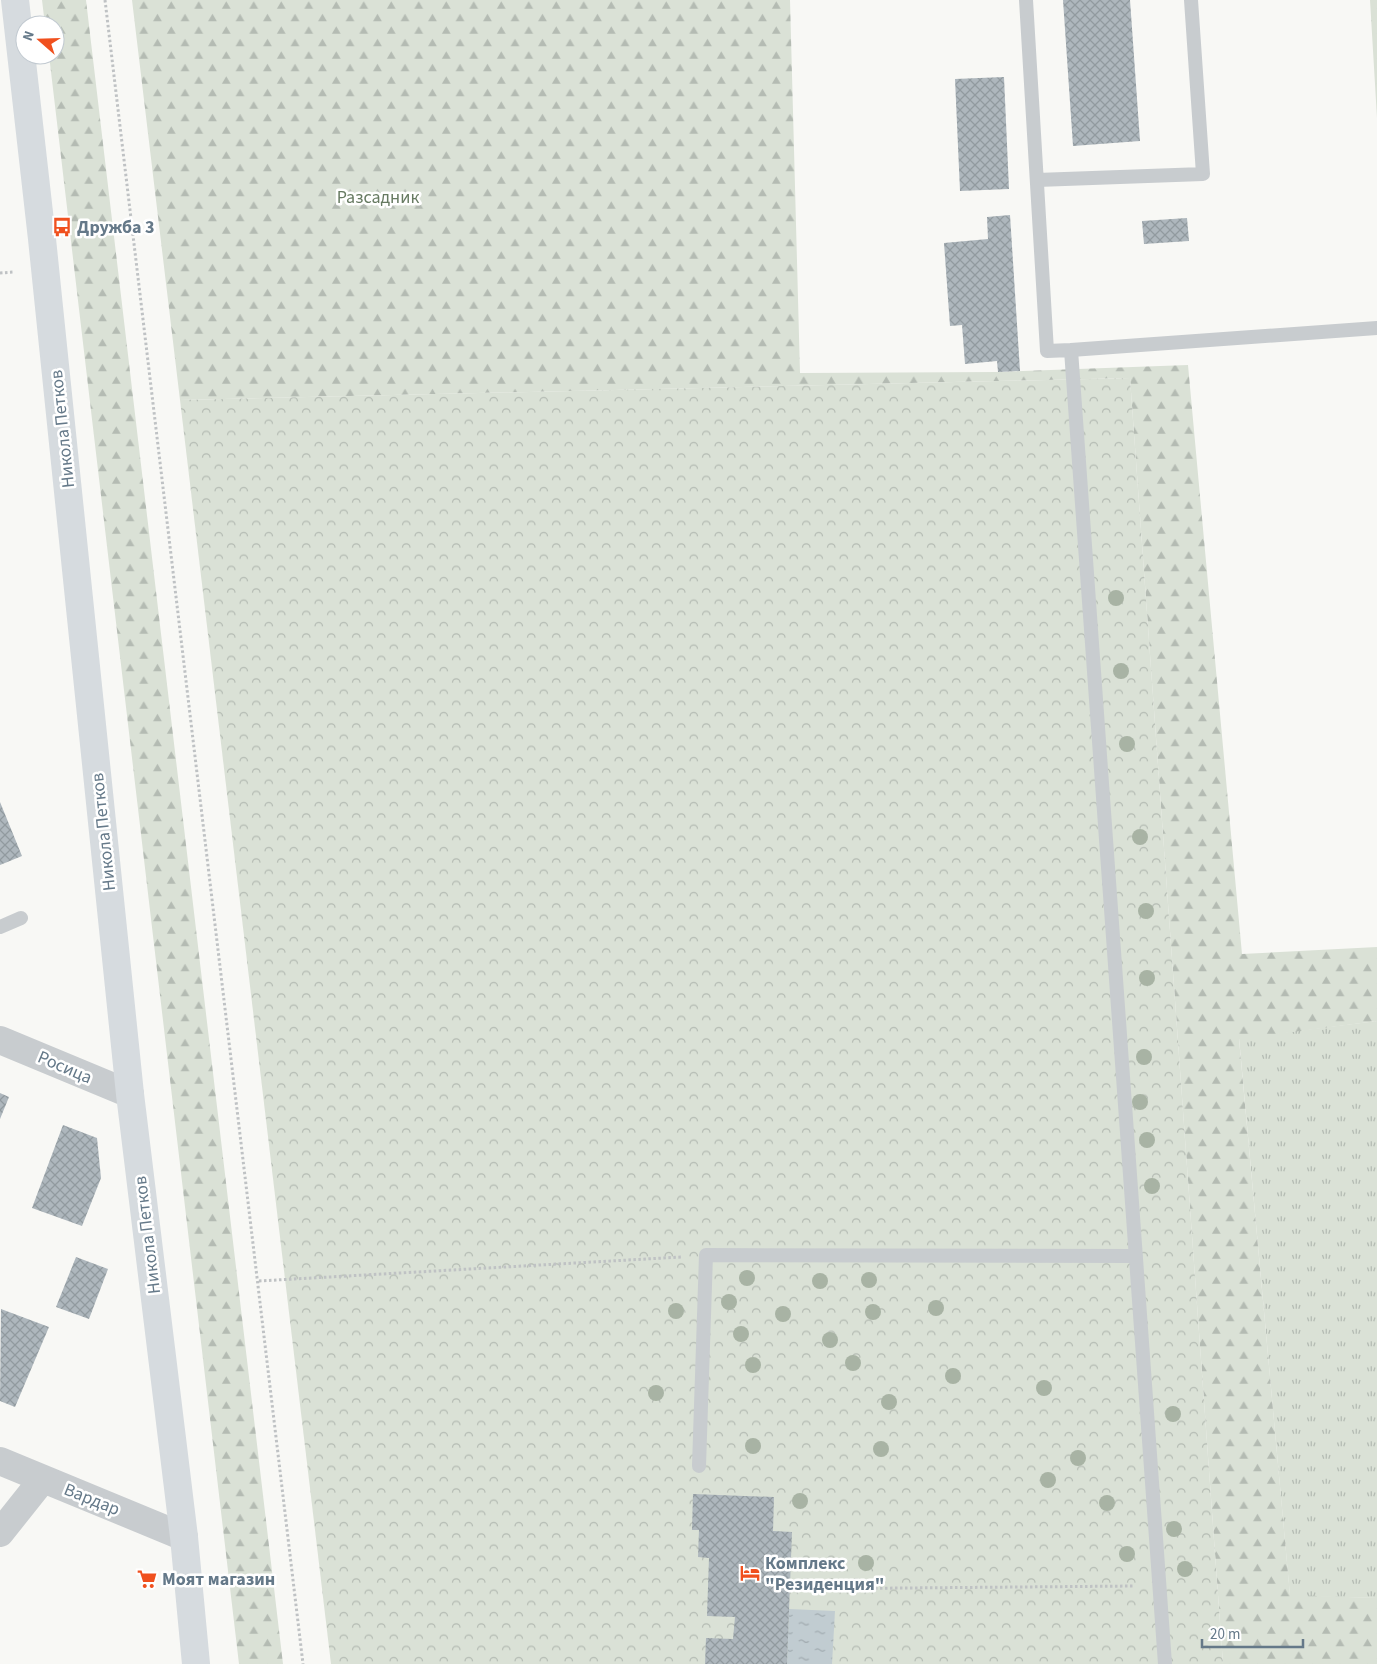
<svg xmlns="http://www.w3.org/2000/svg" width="1377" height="1664" font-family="'Source Sans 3',sans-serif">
<defs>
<pattern id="grass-tufts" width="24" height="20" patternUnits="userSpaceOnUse" patternTransform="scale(1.25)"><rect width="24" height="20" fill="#dae1d6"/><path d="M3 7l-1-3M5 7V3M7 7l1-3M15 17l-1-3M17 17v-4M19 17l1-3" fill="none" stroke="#b4bbb3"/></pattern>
<pattern id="forest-firs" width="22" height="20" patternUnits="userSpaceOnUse" patternTransform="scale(1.25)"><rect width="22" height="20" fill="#dae1d6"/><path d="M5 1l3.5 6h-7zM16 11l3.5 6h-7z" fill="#b4bbb3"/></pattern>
<pattern id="park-crowns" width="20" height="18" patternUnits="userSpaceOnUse" patternTransform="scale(1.25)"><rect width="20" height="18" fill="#dae1d6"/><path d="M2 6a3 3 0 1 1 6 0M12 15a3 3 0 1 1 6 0" fill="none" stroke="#b4bbb3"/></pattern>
<pattern id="water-ripples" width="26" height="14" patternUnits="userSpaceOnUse" patternTransform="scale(1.25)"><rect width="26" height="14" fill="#c1ccd1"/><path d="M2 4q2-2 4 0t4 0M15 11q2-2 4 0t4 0" fill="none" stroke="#a0aaaf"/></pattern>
<pattern id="building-cross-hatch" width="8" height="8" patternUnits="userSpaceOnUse" patternTransform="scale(1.25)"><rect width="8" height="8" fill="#aeb7bd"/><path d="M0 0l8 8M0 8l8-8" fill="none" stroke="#919a9f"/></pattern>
</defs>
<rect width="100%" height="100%" fill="#f8f8f5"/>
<path fill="url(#grass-tufts)" d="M1377,1021V1598L1290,1596L1239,1038Z"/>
<path fill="url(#forest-firs)" d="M42,0H86L283,1664H239L49,55H55V25H45Z
M132,0H790L800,373L997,372L1188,365L1242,954L1377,947V1021L1239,1039L1290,1595L1377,1598V1664H1223L1130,378L180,400Z
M1370,0H1377V118Z"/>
<path fill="url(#park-crowns)" d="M1130,378L1223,1664H331L180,400Z"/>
<path fill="url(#water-ripples)" d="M789,1609L835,1611L832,1664H787Z"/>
<path fill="url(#building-cross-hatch)" d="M1063,0H1130L1140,141L1073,146Z
M1004,77L1009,189L960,191L955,79Z
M1010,215L1020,371L998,372L997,361L965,364L962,325L950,326L944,243L988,239L987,217Z
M1187,218L1189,241L1144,244L1142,221Z
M0,802L22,856L0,865Z
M0,1093L9,1097L0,1119Z
M63,1125L97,1138L101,1178L82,1226L32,1208Z
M76,1257L108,1269L89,1319L56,1307Z
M1,1309L49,1327L15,1407L0,1401Z
M693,1494L774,1497L773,1531L792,1532L787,1664H705L706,1638L733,1639L735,1617L707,1616L709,1558L698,1557L699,1530H692Z"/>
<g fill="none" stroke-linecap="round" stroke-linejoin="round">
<path stroke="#bfc2c4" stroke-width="3" stroke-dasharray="2.5 2.5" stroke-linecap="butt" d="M105,0L303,1664
M0,273L14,272
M259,1281L681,1257
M790,1589L1135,1586"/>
<path stroke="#c8cccf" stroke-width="14" d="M1026,0L1047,351L1071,350L1165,1664
M1037,180L1203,174L1191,0
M1071,350L1377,328
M0,927L21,918
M699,1466L706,1255L1136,1256"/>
<path stroke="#c8cccf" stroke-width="28" d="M0,1040L130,1094
M0,1461L184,1537
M0,1533L43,1479"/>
<path stroke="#d6dbdf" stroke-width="28" d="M15,0L42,239L130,1094L184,1537L196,1664"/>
</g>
<g fill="#a8b3a4">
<circle cx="1116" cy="598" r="8"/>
<circle cx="1121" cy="671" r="8"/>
<circle cx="1127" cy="744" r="8"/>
<circle cx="1140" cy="837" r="8"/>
<circle cx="1146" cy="911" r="8"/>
<circle cx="1147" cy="978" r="8"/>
<circle cx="1144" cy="1057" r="8"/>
<circle cx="1140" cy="1102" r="8"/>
<circle cx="1147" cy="1140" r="8"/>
<circle cx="1152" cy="1186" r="8"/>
<circle cx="747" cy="1278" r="8"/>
<circle cx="869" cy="1280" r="8"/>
<circle cx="820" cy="1281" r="8"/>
<circle cx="729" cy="1302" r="8"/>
<circle cx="936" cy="1308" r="8"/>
<circle cx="676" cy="1311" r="8"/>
<circle cx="873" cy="1312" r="8"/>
<circle cx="783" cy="1314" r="8"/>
<circle cx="741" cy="1334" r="8"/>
<circle cx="830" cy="1340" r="8"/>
<circle cx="853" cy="1363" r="8"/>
<circle cx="753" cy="1365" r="8"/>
<circle cx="953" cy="1376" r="8"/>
<circle cx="1044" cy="1388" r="8"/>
<circle cx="656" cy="1393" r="8"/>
<circle cx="889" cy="1402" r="8"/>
<circle cx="1173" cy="1414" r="8"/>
<circle cx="753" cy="1446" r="8"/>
<circle cx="881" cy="1449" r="8"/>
<circle cx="1078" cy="1458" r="8"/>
<circle cx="1048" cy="1480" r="8"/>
<circle cx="800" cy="1501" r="8"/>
<circle cx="1107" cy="1503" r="8"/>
<circle cx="1174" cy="1529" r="8"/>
<circle cx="1127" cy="1554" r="8"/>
<circle cx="866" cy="1563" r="8"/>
<circle cx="1185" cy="1569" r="8"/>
</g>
<defs>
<symbol id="bus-bare" viewBox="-9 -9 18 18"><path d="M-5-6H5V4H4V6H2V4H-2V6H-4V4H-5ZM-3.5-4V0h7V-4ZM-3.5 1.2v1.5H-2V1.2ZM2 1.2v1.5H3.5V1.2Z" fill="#f0501e" stroke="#fff" stroke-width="2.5" paint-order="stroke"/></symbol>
<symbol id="hotel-bare" viewBox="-9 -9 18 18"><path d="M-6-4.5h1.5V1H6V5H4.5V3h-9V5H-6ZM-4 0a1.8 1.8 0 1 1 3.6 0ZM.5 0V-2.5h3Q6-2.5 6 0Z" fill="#f0501e" stroke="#fff" stroke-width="2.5" paint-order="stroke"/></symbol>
<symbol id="supermarket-bare" viewBox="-9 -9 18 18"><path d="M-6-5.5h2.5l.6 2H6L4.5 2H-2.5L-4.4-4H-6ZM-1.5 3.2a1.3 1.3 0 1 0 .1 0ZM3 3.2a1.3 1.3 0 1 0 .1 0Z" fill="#f0501e" stroke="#fff" stroke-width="2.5" paint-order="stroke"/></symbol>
</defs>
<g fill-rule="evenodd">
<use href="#bus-bare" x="48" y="213" width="28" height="28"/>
<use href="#hotel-bare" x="736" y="1559" width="28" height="28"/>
<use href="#supermarket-bare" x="133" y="1565" width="28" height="28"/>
</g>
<g text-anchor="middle" stroke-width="5" stroke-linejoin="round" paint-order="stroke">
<g font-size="18" fill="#667a61" stroke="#fff">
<text x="378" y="203">Разсадник</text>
</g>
<g font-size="18" font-weight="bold" fill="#657989" stroke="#fff" text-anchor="start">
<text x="77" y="233">Дружба 3</text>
<text x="765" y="1569">Комплекс<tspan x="765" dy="21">"Резиденция"</tspan></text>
<text x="162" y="1585">Моят магазин</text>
</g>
<g font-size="18" fill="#657989" stroke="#fff">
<text transform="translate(62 429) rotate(-96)" y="6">Никола Петков</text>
<text transform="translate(103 832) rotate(-96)" y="6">Никола Петков</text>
<text transform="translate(65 1067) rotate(23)" y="6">Росица</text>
<text transform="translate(147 1235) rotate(-97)" y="6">Никола Петков</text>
<text transform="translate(92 1499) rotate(22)" y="6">Вардар</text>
</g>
</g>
<g transform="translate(40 40) rotate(290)"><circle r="24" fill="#ffffff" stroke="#c1c9d0"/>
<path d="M0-4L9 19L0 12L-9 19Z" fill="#f0501e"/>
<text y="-8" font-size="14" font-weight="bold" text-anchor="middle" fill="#657989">N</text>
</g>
<path d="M1202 1639v8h101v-8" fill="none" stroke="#657989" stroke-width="2.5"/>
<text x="1210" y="1639" font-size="15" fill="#657989" stroke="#ffffff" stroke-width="4" paint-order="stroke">20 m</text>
</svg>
